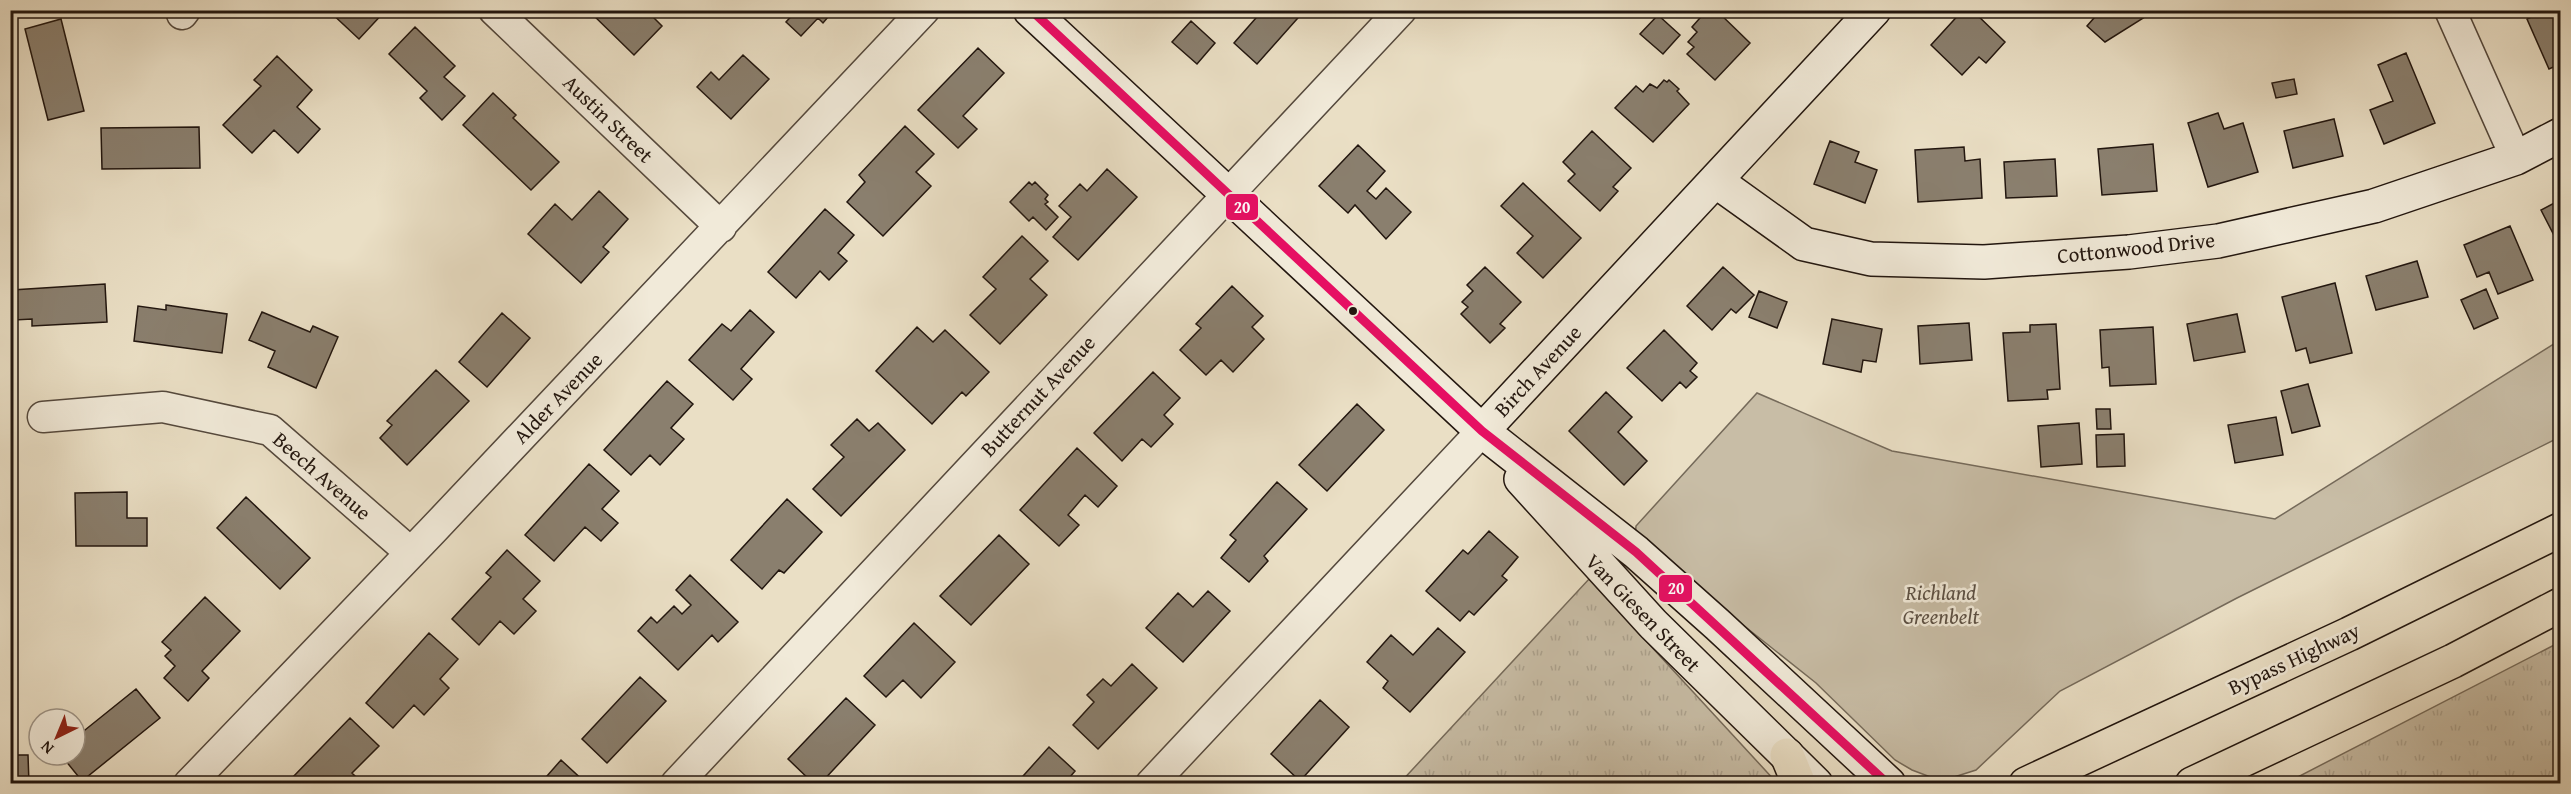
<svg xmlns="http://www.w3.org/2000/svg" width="2571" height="794" font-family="'Gentium Book Plus',serif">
<defs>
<pattern id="grass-tufts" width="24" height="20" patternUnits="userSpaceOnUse" patternTransform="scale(1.5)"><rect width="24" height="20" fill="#c8bda6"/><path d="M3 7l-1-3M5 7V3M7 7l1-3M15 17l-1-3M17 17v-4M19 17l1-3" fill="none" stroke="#aca28e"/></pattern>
</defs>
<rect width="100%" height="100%" fill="#eadfc5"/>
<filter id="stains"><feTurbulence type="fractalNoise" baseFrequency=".00333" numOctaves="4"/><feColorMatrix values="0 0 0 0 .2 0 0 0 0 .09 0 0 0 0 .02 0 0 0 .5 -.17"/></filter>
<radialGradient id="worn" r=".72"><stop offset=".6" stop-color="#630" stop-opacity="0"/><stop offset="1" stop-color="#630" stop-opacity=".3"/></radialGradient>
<path fill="url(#grass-tufts)" stroke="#756a5a" stroke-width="1.5" d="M1589,579L1777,783L1399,784Z
M2560,642V783H2286Z"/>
<path fill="#c8bda6" stroke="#756a5a" stroke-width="1.5" d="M2560,340V437L2237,598L2060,691L1976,770L1951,778H1933L1912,770L1895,760L1816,683L1635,539L1636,526L1757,393L1892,451L2275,519Z"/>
<path fill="#8a7f6e" stroke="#22160f" stroke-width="1.5" d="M328,10H386L359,39Z
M646,10L662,26L634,55L589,11Z
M797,10H834L823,23L818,18L801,36L786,22Z
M1263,10H1305L1257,64L1234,43Z
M1707,10H1716L1750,43L1715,80L1687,54L1694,47L1688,42L1697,32L1692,27Z
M1963,10H1972L2005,42L1986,63L1979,57L1962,75L1931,45Z
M2101,10H2137L2145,17L2105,42L2087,26Z
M2546,10H2560V64L2549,69L2527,19Z
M1658,15L1680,35L1663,54L1640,34Z
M61,19L84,111L48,120L25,29Z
M1191,21L1215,43L1197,64L1172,42Z
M415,27L455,66L444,77L465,96L442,120L420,98L427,91L389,54Z
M978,48L1004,73L963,116L977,129L958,148L918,110Z
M2406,53L2435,123L2384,144L2370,110L2393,101L2378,65Z
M743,55L769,79L731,119L697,87L711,72L719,80Z
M277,56L312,90L297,107L320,129L298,153L274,130L252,153L223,125L261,86L254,80Z
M2294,79L2297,94L2276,98L2272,83Z
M1664,80L1667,82L1669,80L1679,89L1677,91L1689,104L1653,142L1615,108L1636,86L1643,92L1650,84L1657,88Z
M493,93L516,115L513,118L559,162L531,190L463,125Z
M2218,113L2224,129L2243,123L2258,172L2208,187L2188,123Z
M2334,119L2343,156L2293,168L2284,131Z
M905,126L934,154L916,172L931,186L883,236L847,202L865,182L859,175Z
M199,127L200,168L102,169L101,128Z
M1592,131L1631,168L1613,187L1618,191L1600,211L1568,181L1575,174L1563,162Z
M1830,141L1859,152L1855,162L1877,170L1865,203L1814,184Z
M2153,144L2157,191L2102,195L2098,149Z
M1358,145L1385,171L1367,191L1376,199L1386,188L1411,212L1386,239L1355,205L1348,213L1319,186Z
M1964,147L1965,161L1980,159L1982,198L1918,202L1915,150Z
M2055,159L2057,196L2006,198L2004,162Z
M1107,169L1137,197L1078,260L1053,237L1071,217L1059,206L1080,184L1087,191Z
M1029,182L1032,185L1035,182L1048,195L1045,199L1048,202L1045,204L1058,217L1046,230L1033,217L1029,221L1010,202Z
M1523,183L1581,238L1543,278L1517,253L1533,236L1501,206Z
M599,191L628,219L603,247L609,252L581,283L528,234L555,204L572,220Z
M2560,200V245H2559L2541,210Z
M825,209L854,235L838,253L847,261L829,280L820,271L796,298L768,272Z
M2510,226L2533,280L2498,294L2489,272L2477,277L2464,245Z
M1022,236L1048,261L1030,279L1047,295L1000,344L970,315L996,289L983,277Z
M2417,261L2428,297L2376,310L2366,276Z
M1485,267L1521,302L1500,324L1505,328L1490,343L1461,314L1468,307L1462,302L1473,291L1467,285Z
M1723,267L1754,295L1736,313L1731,309L1712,330L1687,306Z
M2335,283L2352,353L2310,363L2306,348L2296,351L2282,297Z
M105,284L107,322L32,326V319L14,320L12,290Z
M1232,286L1263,316L1252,327L1264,339L1233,372L1221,360L1206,375L1180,350L1201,328L1196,324Z
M2486,289L2498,318L2474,329L2461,300Z
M1759,291L1787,302L1777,328L1749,317Z
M166,305L227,314L222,353L134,341L138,306L166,310Z
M750,310L774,332L741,369L752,379L733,400L689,360L722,324L731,331Z
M262,312L310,332L313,326L338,337L316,388L268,367L275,351L249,340Z
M502,313L530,338L487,387L459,362Z
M2237,314L2245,352L2194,361L2187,324Z
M1832,319L1882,329L1876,362L1863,360L1861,372L1823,364Z
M1969,323L1972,360L1920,364L1918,326Z
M2056,324L2060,389L2047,390L2048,399L2008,401L2003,333L2030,332V325Z
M917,327L933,342L945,330L989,372L966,396L962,392L932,424L876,371Z
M2153,327L2156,384L2110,386L2109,367L2102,368L2100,330Z
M1664,330L1697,363L1690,371L1697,377L1686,388L1680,382L1662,401L1627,368Z
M436,370L469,401L407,465L380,438L392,425L387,421Z
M1153,372L1180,398L1164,415L1173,424L1151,447L1142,439L1122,461L1094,433Z
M667,381L693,404L671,428L684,439L660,465L650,455L631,475L604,450Z
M2308,384L2320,426L2292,433L2281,391Z
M1606,392L1632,417L1618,432L1647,461L1624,485L1569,431Z
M1357,404L1384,430L1327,491L1299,465Z
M2096,409H2110L2111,429H2097Z
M2276,417L2283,455L2235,463L2228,425Z
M857,419L869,431L878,423L905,450L841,516L813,489L844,457L831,445Z
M2079,423L2082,464L2041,467L2038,426Z
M2124,434L2125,466L2097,467L2096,435Z
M1077,448L1117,486L1098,507L1085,495L1068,515L1079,525L1059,546L1020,510Z
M589,464L619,491L602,509L618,523L601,541L585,527L554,561L525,535Z
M1277,482L1307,509L1264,556L1268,561L1249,582L1221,558L1236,540L1230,535Z
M127,492V518H147V546H76L75,493Z
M246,497L310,558L280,589L217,528Z
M787,499L822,532L784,573L779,570L762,589L731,560Z
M1489,531L1518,557L1502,576L1507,580L1474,615L1469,611L1460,621L1426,591L1463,550L1468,554Z
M999,535L1029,564L971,625L940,596Z
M507,550L540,581L523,599L536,611L514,634L500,621L479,645L452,619L491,577L486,573Z
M690,575L738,622L718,642L712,635L678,670L638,631L651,617L657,623L674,606L682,614L691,605L676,590Z
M1208,591L1230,611L1183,662L1146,628L1178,593L1193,607Z
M205,597L240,631L202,671L209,678L188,701L164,678L175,666L165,656L171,650L162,642Z
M914,623L955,662L921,698L903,680L886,697L864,676Z
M1438,628L1465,652L1410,712L1383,688L1388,681L1367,662L1391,635L1413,655Z
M429,633L458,659L440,679L449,688L424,715L414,705L393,728L366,703Z
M1132,664L1157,688L1098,749L1073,725L1094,702L1087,695L1103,679L1111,686Z
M640,677L666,701L607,763L582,739Z
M136,689L160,718L82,781L61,755H75V738Z
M846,698L875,725L820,784H814L788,759Z
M1320,700L1349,727L1300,781L1271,754Z
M350,718L379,746L352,773L363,784H298L292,778Z
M1049,747L1075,771L1064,784H1016Z
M10,755H28L29,784H10Z
M561,760L587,784H540Z"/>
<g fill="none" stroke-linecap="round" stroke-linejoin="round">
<defs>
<path id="street" d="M494,10L721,227
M2450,10L2516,158
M182,14L185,10
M43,417L163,407L270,430L411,553
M189,784L432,531L924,10
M676,784L1401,10
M1151,784L1482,431"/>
<path id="secondary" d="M1030,10L1482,431L1636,552L1718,625L1889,784
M1716,181L1804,244L1871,259L1984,262L2129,252L2218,241L2374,206L2516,158L2560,135
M1482,431L1874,10
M1521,479L1653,624L1816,784"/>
<path id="highway" d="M1787,755L1799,784
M2026,784L2349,634L2560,530
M2192,784L2453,661L2560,605"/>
</defs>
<use href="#street" stroke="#54483c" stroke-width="33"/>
<use href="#secondary" stroke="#22160f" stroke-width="36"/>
<use href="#highway" stroke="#22160f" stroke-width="36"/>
<use href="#street" stroke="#f1ead9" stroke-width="30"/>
<use href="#secondary" stroke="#f1ead9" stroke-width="33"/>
<use href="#highway" stroke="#eadfc5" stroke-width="33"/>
<defs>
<path id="bus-1" d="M1031,10L1482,431L1636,552L1888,784"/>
</defs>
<use href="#bus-1" stroke="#f1ead9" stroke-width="14"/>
<use href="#bus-1" stroke="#e60f63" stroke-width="9"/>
</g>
<circle fill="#22160f" stroke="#f1ead9" stroke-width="2" cx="1353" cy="311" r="5"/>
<g text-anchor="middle" stroke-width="5" stroke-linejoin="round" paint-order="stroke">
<g font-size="21" fill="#22160f" stroke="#f1ead9">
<text transform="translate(608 119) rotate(44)" y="7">Austin Street</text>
<text transform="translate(2136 248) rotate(-6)" y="7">Cottonwood Drive</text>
<text transform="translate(1538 371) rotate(-47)" y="7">Birch Avenue</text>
<text transform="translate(1038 396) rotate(-47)" y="7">Butternut Avenue</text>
<text transform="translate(558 398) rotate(-46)" y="7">Alder Avenue</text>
<text transform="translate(322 476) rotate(41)" y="7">Beech Avenue</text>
<text transform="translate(1643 613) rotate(46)" y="7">Van Giesen Street</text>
<text transform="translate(2294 659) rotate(-25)" y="7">Bypass Highway</text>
</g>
<g font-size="21" font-style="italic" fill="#5c5044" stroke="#f1ead9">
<text x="1941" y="600">Richland<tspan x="1941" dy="24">Greenbelt</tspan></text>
</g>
</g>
<g stroke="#f1ead9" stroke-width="2">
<rect x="1225" y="193" width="34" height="28" rx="6" fill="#e60f63"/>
<rect x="1658" y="574" width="35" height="29" rx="6" fill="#e60f63"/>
</g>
<g font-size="16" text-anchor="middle" font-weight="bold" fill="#fff">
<text x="1242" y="213">20</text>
<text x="1676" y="594">20</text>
</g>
<rect width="2571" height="794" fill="none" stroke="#eadfc5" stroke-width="36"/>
<rect x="12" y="12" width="2547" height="770" fill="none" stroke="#22160f" stroke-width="3"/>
<rect x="18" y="18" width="2535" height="758" fill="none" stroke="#22160f" stroke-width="1.5"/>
<g transform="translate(57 737) rotate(223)"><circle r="28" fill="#f1ead9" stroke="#9e9588" stroke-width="1.5"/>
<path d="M0-4.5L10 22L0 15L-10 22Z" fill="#8f2418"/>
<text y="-9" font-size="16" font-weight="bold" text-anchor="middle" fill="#22160f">N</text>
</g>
<rect width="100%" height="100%" filter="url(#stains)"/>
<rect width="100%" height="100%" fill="url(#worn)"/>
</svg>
